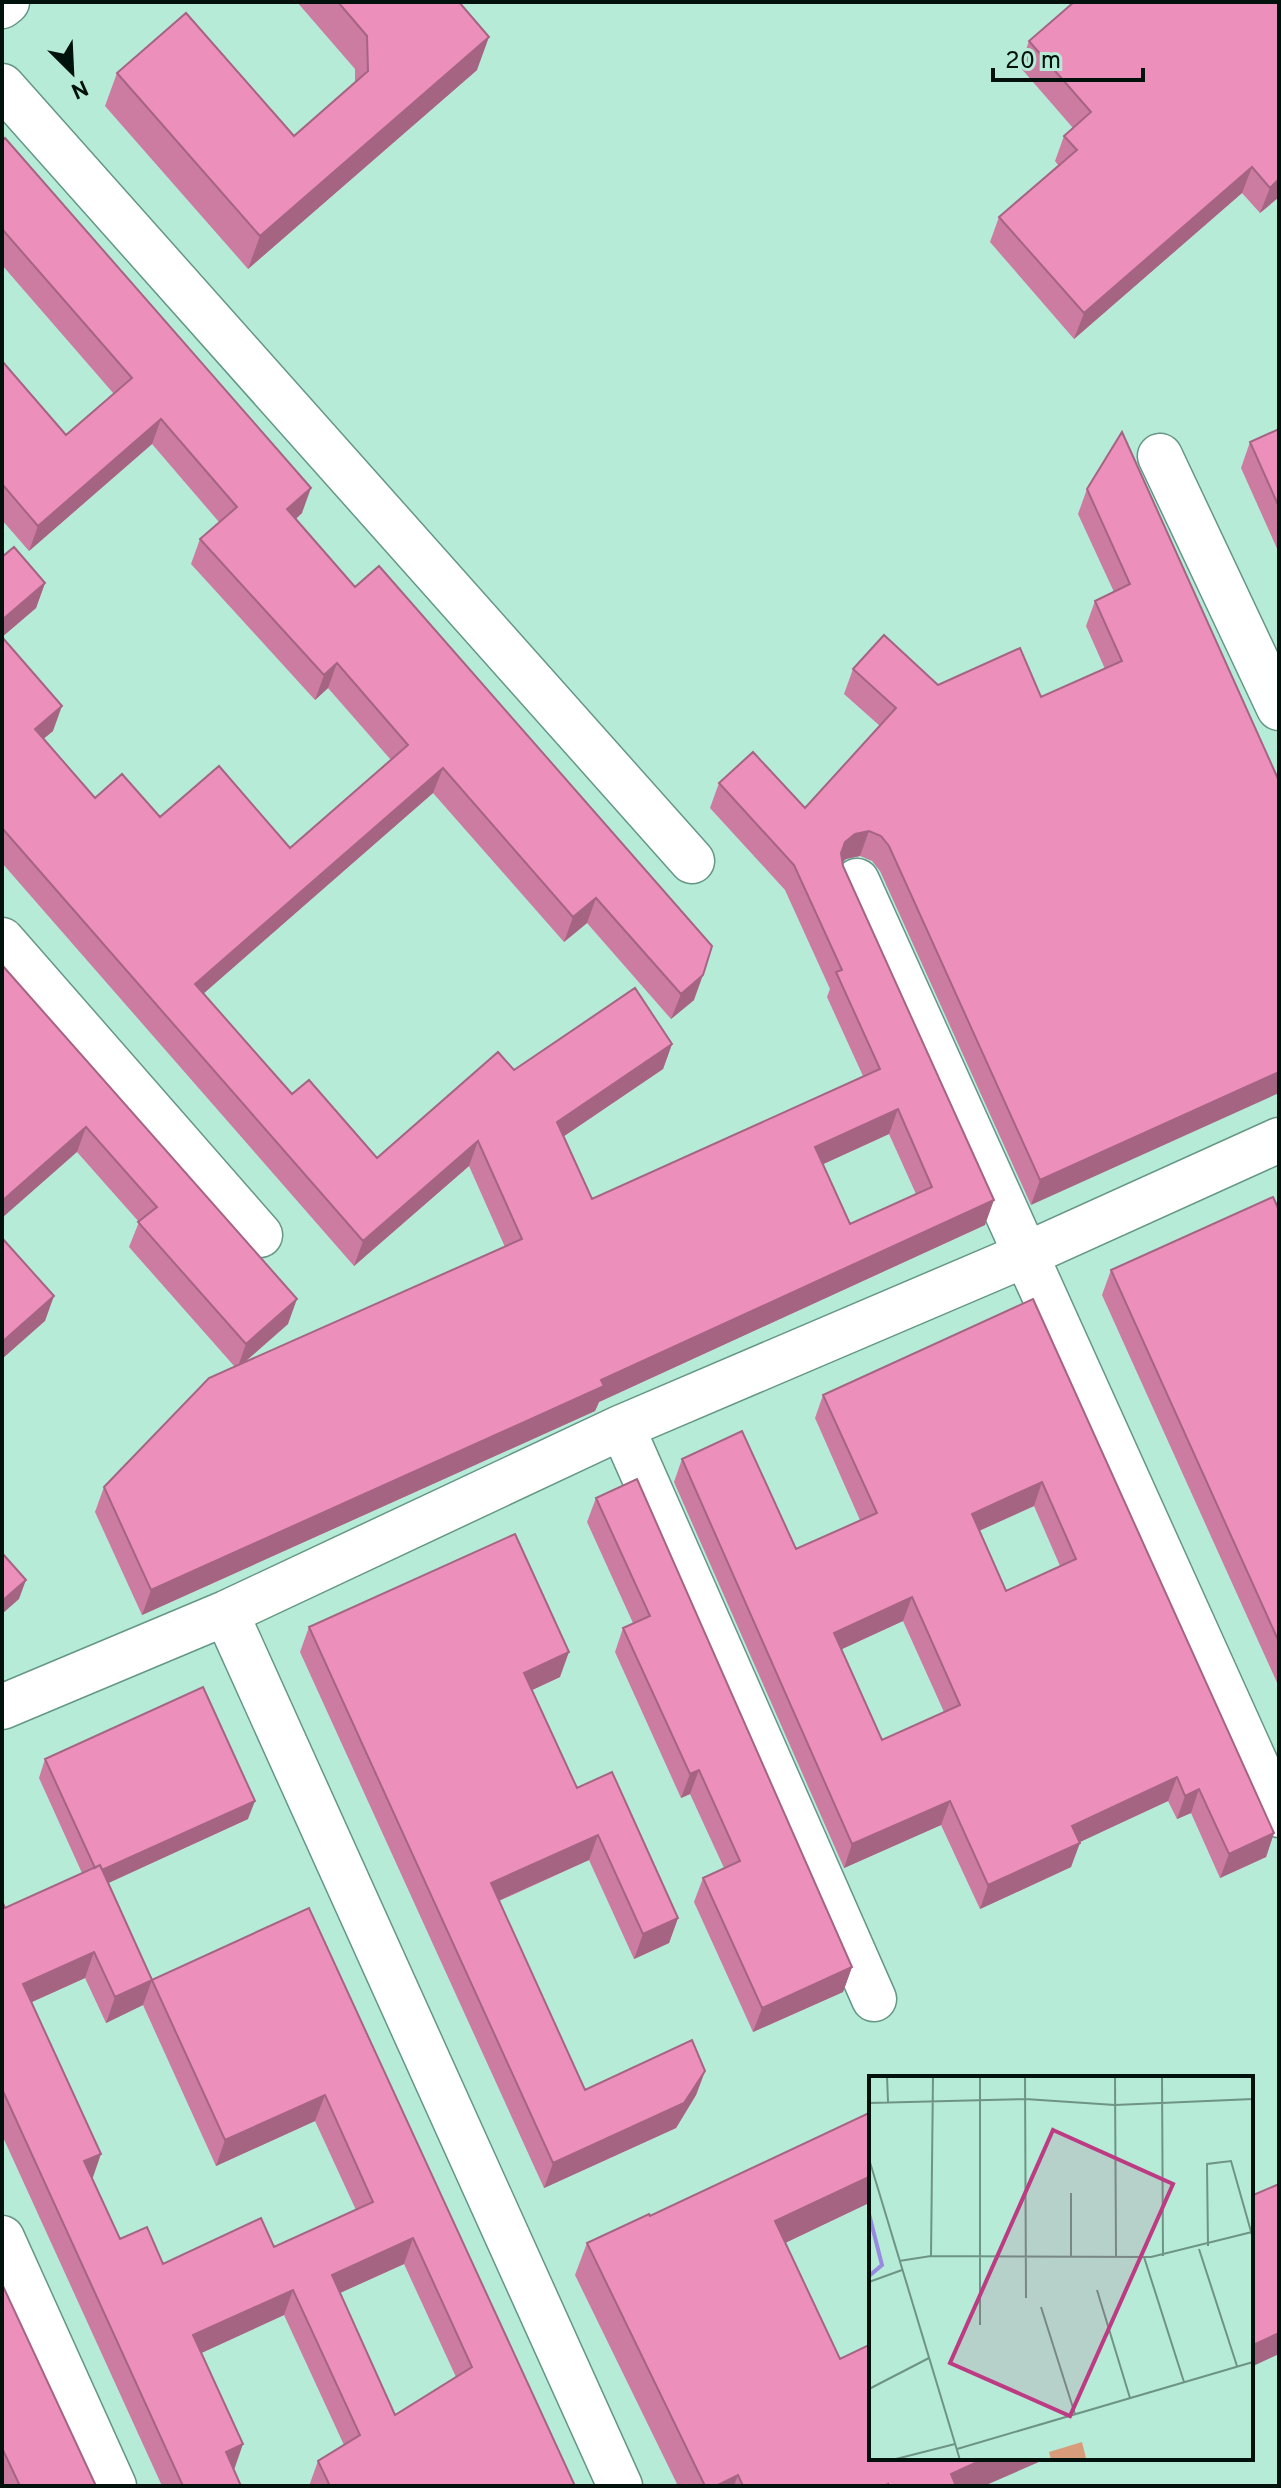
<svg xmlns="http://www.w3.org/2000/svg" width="1281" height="2488" font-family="Overpass,sans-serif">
<rect width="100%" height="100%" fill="#b6ebd7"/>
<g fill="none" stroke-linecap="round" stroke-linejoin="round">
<defs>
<path id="minor" d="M2,6L7,2
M2,86L692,861
M1160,456L1279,708
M857,881L1279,1815
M2,940L260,1235
M622,1427L874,1999
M226,1613L620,2486
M2,1707L226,1613L622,1427L1025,1255L1279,1140
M2,2238L114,2486"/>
</defs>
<use href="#minor" stroke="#659786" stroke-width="47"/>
<use href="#minor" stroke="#fff" stroke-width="44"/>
</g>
<path fill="#cc7ba1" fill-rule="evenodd" d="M297,2H459L477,70L248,269L105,106L117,73L294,136L355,82V69Z
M1072,2H1279V197L1260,213L1242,193L1074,339L990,242L999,217L1058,165L1055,161L1064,136L1073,128L1020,67L1029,41L1073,3Z
M2,141L302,513L296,519L694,1000L671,1019L587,923L564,942L433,793L203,993L292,1094L377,1158L514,1070L672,1044L663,1069L564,1136L592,1199L863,1076L827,997L830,989L785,890L710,808L719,783L805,808L880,726L844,694L853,669L938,685L1041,697L1105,669L1086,626L1095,601L1114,592L1078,514L1087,489L1279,781L1031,1205L880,871L872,861L860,856L846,859L843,862V866L985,1225L599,1402L595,1411L142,1615L95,1512L104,1487L235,1367L129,1247L139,1222L77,1152L2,965L288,1324L243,1363L505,1247L469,1166L354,1266L2,863V557L45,583L36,608L2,637L53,731L43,739L95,798L160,817L290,848L391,760L328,688L315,700L191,564L200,539L219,522L152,444L29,551L2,520V361L66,435L114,394L2,265ZM889,1134L916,1194L850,1224L823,1164Z
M1279,429V553L1241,468L1250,442Z
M1279,1210V1687L1102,1295L1111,1270Z
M1033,1299L1274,1833L1266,1857L1220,1878L1191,1813L1177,1819L1168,1801L1079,1842L1071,1867L980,1909L941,1825L844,1868L674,1482L682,1459L796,1549L860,1520L815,1418L823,1395ZM1034,1506L1060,1566L1006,1591L979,1531ZM903,1621L944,1712L882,1740L841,1649Z
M596,1498L852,1967L843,1992L753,2032L694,1902L703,1878L724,1868L690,1794L681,1798L615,1652L623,1628L633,1623L587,1522Z
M309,1627L560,1677L532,1690L577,1788L678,1918L669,1943L634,1959L589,1860L499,1901L585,2090L705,2071L696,2095L676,2128L544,2188L300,1652Z
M45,1759L248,1819L108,1883L152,1980L309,1908L575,2486H309L318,2461L344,2445L284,2315L201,2353L234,2470L241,2486H162L2,2135V1901L5,1908L82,1873L39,1778ZM85,1978L106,2023L143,2005L216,2166L315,2121L356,2210L274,2247L163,2264L120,2239L92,2178L32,2002ZM404,2264L456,2377L395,2415L340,2293Z
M871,2112V2202L785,2243L840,2359L984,2486H678L575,2275L587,2243L650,2216Z
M2,2284L96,2486H2Z"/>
<path fill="#a66483" d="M489,37L477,70L248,269L260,236Z
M1252,167L1242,193L1074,339L1084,313Z
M1279,179V197L1260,213L1270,188Z
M161,419L152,444L29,551L38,526Z
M311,488L302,513L278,534L287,509Z
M45,583L36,608L2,637V620Z
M337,663L328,688L315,700L324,675Z
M62,706L53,731L25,754L35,729Z
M443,768L433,793L186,1009L195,984Z
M869,831L860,856L846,859L836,867L845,842L855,834Z
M596,898L587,923L564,942L573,917Z
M703,975L694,1000L671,1019L681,994Z
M672,1044L663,1069L548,1147L557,1122Z
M1279,1072V1093L1031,1205L1040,1180Z
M898,1109L889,1134L806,1172L815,1147Z
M86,1127L77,1152L2,1218V1201Z
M478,1141L469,1166L354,1266L363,1241Z
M994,1200L985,1225L599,1402L595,1411L142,1615L151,1590L601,1380Z
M54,1296L45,1321L2,1359V1342Z
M297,1299L288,1324L237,1369L246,1344Z
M1042,1482L1034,1506L963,1538L972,1514Z
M26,1580L19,1599L2,1614V1601Z
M912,1597L903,1621L825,1657L834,1633Z
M569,1652L560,1677L515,1698L524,1673Z
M699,1770L690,1794L681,1798L690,1774Z
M1177,1777L1168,1801L1063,1850L1072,1826Z
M1199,1789L1191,1813L1177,1819L1185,1796Z
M255,1801L248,1819L91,1891L97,1872Z
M950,1801L941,1825L844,1868L852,1844Z
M1274,1833L1266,1857L1220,1878L1229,1854Z
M598,1835L589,1860L482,1908L491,1883Z
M1080,1843L1071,1867L980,1909L988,1885Z
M678,1918L669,1943L634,1959L643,1934Z
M94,1952L85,1978L14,2010L23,1984Z
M852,1967L843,1992L753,2032L762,2008Z
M152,1980L143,2005L106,2023L115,1997Z
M705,2071L696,2095L676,2128L544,2188L553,2163Z
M325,2095L315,2121L216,2166L225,2140Z
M101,2154L92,2180L84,2161Z
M871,2176V2202L764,2253L775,2221Z
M413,2238L404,2264L322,2301L332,2275Z
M293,2290L284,2315L184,2361L193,2335Z
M1279,2333V2354L1251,2367V2346Z
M243,2444L234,2470L226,2452Z
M986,2458H1048L984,2486H946L951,2474Z
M738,2475L734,2486H716Z"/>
<path fill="#ed8fbb" stroke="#a66483" stroke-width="2" fill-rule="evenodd" d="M338,2H459L489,37L260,236L117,73L186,13L294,136L368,71L367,36Z
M1074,2H1279V179L1270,188L1252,167L1084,313L999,217L1077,150L1064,136L1091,112L1029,41Z
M5,138L311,488L287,509L355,587L379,566L712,946L703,975L681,994L596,898L573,917L443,768L195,984L292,1094L309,1080L377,1158L498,1052L514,1070L635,988L672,1044L557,1122L592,1199L880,1069L836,972L842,970L794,865L719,783L753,752L805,808L896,708L853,669L884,635L938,685L1020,648L1041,697L1122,661L1095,601L1130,584L1087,489L1122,432L1279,781V1072L1040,1180L889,846L881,836L869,831L855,834L845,842L841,853L843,866L994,1200L601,1380L604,1386L151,1590L104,1487L209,1378L522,1239L478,1141L363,1241L2,828V637L62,706L35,729L95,798L122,774L160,817L219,766L290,848L408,745L337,663L324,675L200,539L237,507L161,419L38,526L2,484V361L66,435L132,378L2,229V141ZM898,1109L932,1187L850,1224L815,1147Z
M1279,429V507L1250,442Z
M14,547L45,583L2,620V557Z
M2,965L297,1299L246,1344L138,1222L157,1207L86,1127L2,1201Z
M1273,1197L1279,1210V1642L1111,1270Z
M2,1238L54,1296L2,1342Z
M1033,1299L1274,1833L1229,1854L1199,1789L1185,1796L1177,1777L1072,1826L1080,1843L988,1885L950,1801L852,1844L682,1459L742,1431L796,1549L877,1513L823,1395ZM1042,1482L1076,1559L1006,1591L972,1514ZM912,1597L960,1705L882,1740L834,1633Z
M637,1479L852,1967L762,2008L703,1878L740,1861L699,1770L690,1774L623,1628L650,1616L596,1498Z
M515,1534L569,1652L524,1673L577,1788L612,1772L678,1918L643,1934L598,1835L491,1883L585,2090L692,2040L705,2071L684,2103L553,2163L309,1627Z
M2,1553L26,1580L2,1601Z
M203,1687L255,1801L102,1870L100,1865L95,1868L45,1759Z
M100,1865L152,1980L309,1908L575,2486H330L318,2461L360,2435L293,2290L193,2335L243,2444L226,2452L241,2486H183L2,2089V1901L5,1908ZM94,1952L115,1997L152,1980L225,2140L325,2095L373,2202L274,2247L261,2218L163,2264L147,2227L120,2239L84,2161L101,2154L23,1984ZM413,2238L472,2367L395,2415L332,2275Z
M871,2112V2176L775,2221L840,2359L871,2344V2458H986L951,2474L956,2486H888V2484L884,2486H743L738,2475L716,2486H705L587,2243L649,2214L650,2216Z
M1279,2184V2333L1251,2346V2196Z
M2,2284L96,2486H20L2,2448Z"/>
<g transform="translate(869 2076)">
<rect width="384" height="384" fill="#b6ebd7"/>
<path d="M213,366L217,382L182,384L180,376Z" fill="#d89c7a"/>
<path fill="none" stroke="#988ae0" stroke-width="4" d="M0,138L13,189L0,200"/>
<path fill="none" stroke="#6e9486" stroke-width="2" d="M18,0L19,26M156,0L157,222M246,0L247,180M293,0L294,180M0,27L156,23L246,29L384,23M0,83L91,384M339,170L338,88L362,85L383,159M330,173L368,290M62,180L64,0M202,181V117M275,181L315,306M30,185L62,180L282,181L383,156M0,206L33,194M228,214L261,322M172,231L206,338M111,249V0M0,313L60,282M88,373L384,286M23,384L86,368"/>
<path fill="#bd3b82" fill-opacity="0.15" stroke="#bd3b82" stroke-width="4" d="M184,54L304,108L201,340L81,287Z"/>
<rect width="384" height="384" fill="none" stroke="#01120c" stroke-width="4"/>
</g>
<rect width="1281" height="2488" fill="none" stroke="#01120c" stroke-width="8"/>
<g transform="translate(72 72) rotate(156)" stroke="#b6ebd7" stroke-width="6" paint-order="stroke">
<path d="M0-6L14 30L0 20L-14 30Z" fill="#01120c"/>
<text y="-12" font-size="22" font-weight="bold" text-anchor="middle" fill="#01120c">N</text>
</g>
<path d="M993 68v12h150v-12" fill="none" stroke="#01120c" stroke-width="4"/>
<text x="1005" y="68" font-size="24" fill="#01120c" stroke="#b6ebd7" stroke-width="6" paint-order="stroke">20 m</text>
</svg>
